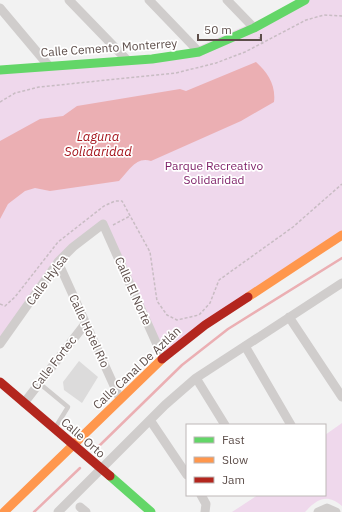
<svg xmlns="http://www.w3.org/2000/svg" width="342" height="512" font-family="'IBM Plex Sans',sans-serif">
<rect width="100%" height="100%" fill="#f2f2f2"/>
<path fill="#efd8ec" d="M305,0H342V234L163,358L100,225L58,262L0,344V70L176,56Z
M342,423V506C327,493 317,499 305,512H232L258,495H325V435Z"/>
<path fill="#ebafb3" d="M256,62C268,73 276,85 274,102L241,121L151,161C136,156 129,171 119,181L50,191L35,188L25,191L8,204L0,219V141L40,119L63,116L77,106L180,89L186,91Z"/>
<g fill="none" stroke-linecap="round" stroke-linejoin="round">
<path stroke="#ebafb3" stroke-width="2.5" d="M98,447L182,365L228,329L342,258
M34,512L80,468"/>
</g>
<path fill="#dcdbdb" d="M79,361L98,377L82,403L64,390L63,382Z"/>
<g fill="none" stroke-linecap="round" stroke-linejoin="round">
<path stroke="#c8bcc3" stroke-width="1.5" stroke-dasharray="3 2" stroke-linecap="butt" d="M259,37L263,44
M0,102L15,93L39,87L176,73L216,63L245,52L306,20L324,15L342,16
M113,225L130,216
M0,304L5,306L15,297L58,242L104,206L115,201H122L150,252L157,301L167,315L177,320L199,315L210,303L219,280L293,227L342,184"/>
<path stroke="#d0cdcc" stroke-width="4.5" d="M39,383L68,407L55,428"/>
<path stroke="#d0cdcc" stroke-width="9" d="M69,0L127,60
M149,0L199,52
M227,0L254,28
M0,8L48,65
M58,262L120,399
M289,317L342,397
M0,344L58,262L73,247L103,224L163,358
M245,346L291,425
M196,378L225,425
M24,403L85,324
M150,420L187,475
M201,495L206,504L205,512
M80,507L86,512
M58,512L165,405L196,378L342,283
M318,512L327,508L336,512"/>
<path stroke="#63d668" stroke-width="9" d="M0,70L152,59L199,52L254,28L305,0
M110,476L151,512"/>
<path stroke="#ff974d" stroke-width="9" d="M248,297L342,235
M4,512L162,359"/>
<path stroke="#b3261e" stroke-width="9" d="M162,359L205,325L248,297
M0,382L110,476"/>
</g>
<g text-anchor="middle" stroke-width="3.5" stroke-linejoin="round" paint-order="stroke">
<g font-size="12" fill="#5d4e4a" stroke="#fff">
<text transform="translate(109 48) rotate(-4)" y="4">Calle Cemento Monterrey</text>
<text transform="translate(47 280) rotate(-53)" y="4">Calle Hylsa</text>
<text transform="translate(133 291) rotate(66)" y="4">Calle El Norte</text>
<text transform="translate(89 331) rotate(65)" y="4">Calle Hotel Río</text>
<text transform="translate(54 363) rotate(-52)" y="4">Calle Fortec</text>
<text transform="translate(137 368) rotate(-43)" y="4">Calle Canal De Aztlán</text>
<text transform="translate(83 438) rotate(41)" y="4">Calle Orto</text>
</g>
<g font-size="12" fill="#7c1d66" stroke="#fff">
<text x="214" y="170">Parque Recreativo<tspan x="214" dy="14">Solidaridad</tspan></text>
</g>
<g font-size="13" font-style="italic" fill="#a5151d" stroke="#fff">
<text x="98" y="141">Laguna<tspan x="98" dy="15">Solidaridad</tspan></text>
</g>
</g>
<rect x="186" y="424" width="140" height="72" fill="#ffffff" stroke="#beb8b7"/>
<rect x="194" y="437" width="20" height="6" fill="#63d668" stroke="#beb8b7"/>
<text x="222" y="444" font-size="12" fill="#5d4e4a">Fast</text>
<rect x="194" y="457" width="20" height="6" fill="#ff974d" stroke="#beb8b7"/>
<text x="222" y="464" font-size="12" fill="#5d4e4a">Slow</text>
<rect x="194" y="477" width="20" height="6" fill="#b3261e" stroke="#beb8b7"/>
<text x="222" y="484" font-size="12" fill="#5d4e4a">Jam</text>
<path d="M198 34v6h63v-6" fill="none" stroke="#5d4e4a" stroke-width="2"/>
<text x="204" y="34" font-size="12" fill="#5d4e4a" stroke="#ffffff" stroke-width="3" paint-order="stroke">50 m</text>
</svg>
